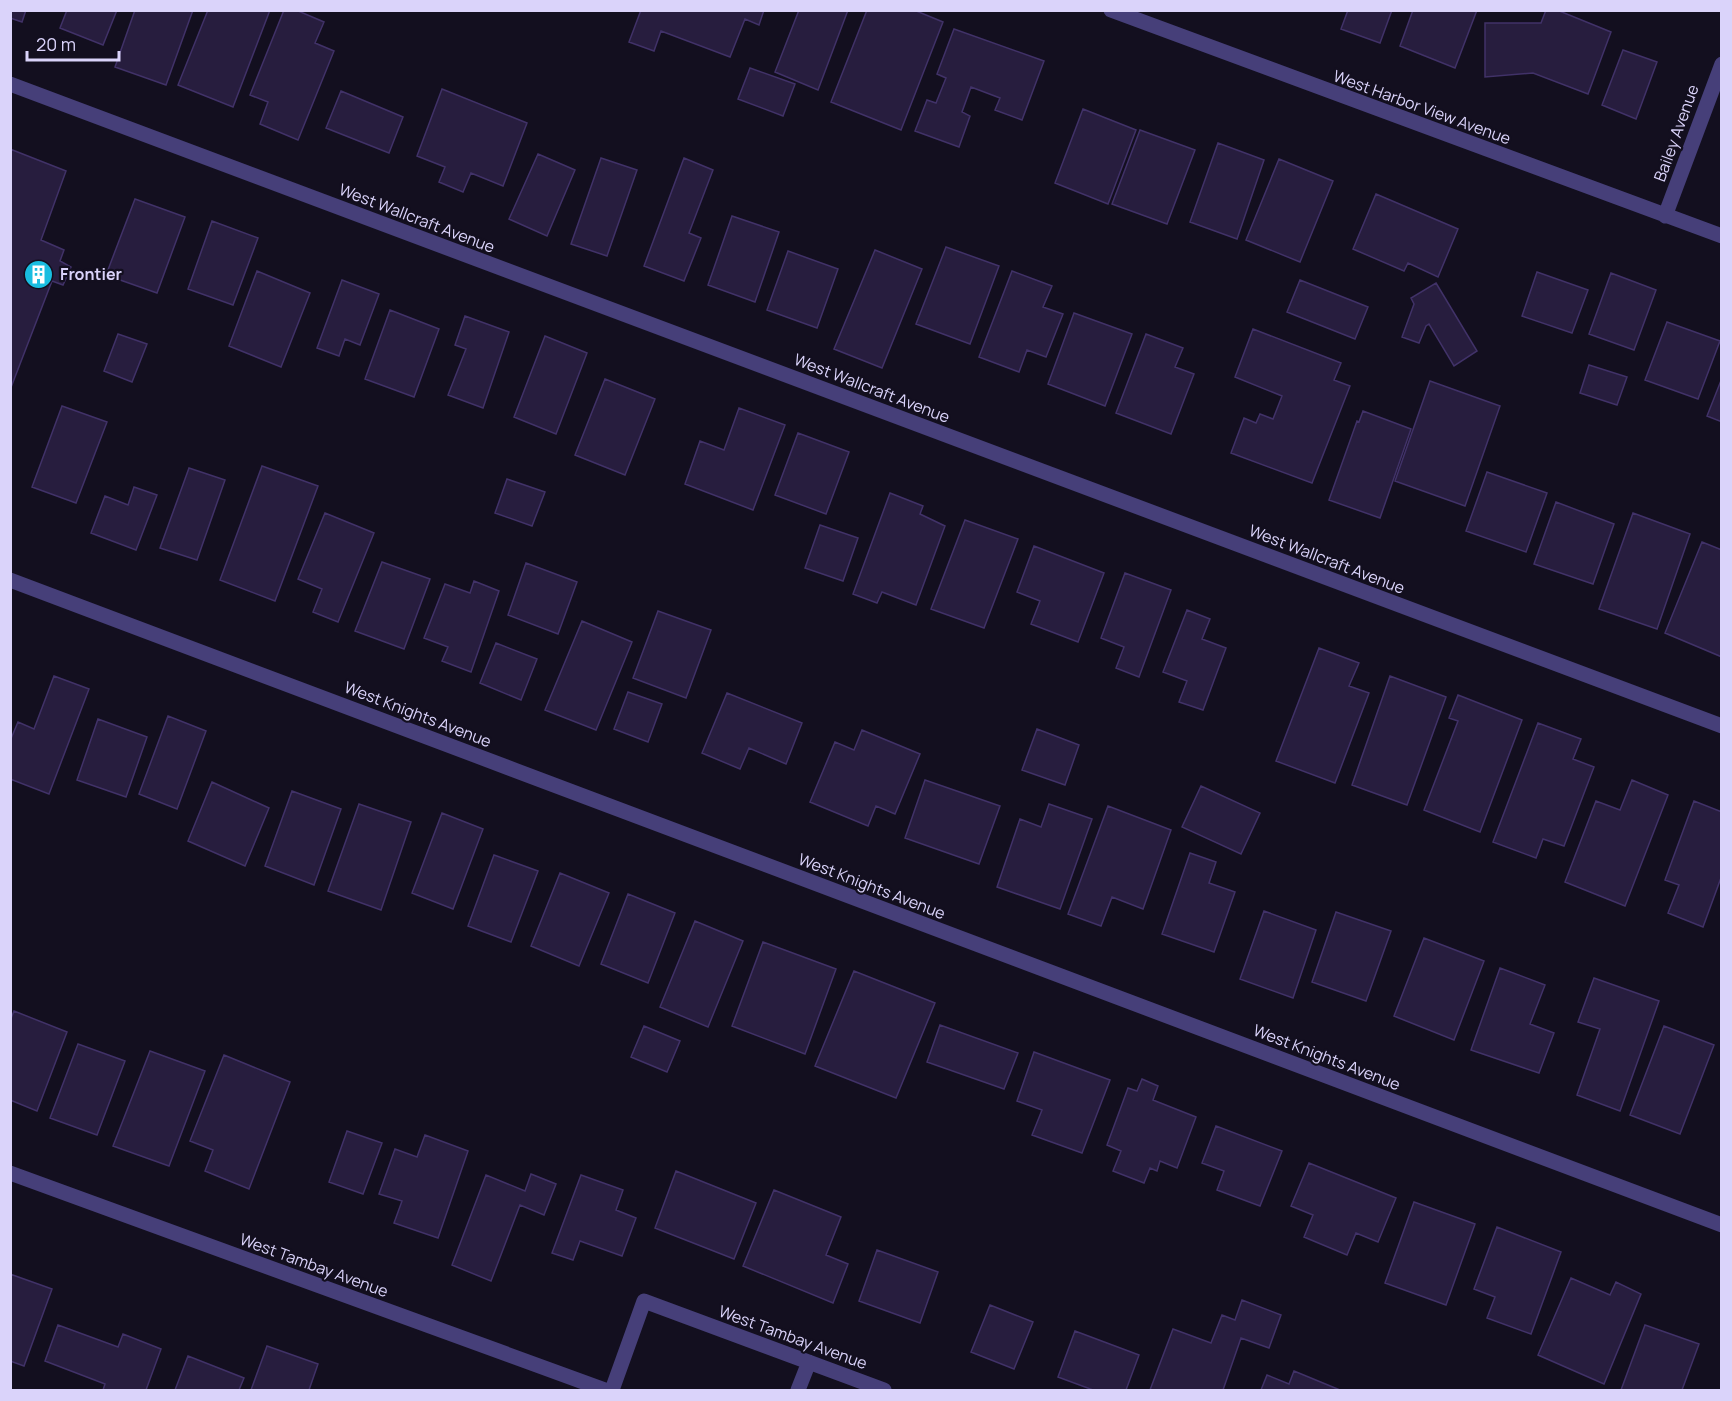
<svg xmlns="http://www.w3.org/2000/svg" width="1732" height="1401" font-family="Manrope,sans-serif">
<rect width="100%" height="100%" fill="#130f1f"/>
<path fill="#271d3e" stroke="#413268" stroke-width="1.5" d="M10,10H26L22,22L10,18Z
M67,10H117L103,45L60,28Z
M135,10H193L166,85L115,67Z
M208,10H270L233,107L178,85Z
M284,10H296L324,22L315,43L334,51L298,140L260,124L268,102L250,95Z
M641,10H764L759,25L745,19L730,57L661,31L654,51L629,42Z
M799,10H848L818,90L775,72Z
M867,10H914L943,22L901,130L831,102Z
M1348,10H1392L1380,43L1341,29Z
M1413,10H1477L1455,68L1400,46Z
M1546,10H1557L1611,32L1588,94L1533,73L1485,77V23H1541Z
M954,29L1044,61L1022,120L995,110L1000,98L971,87L962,112L970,116L959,147L915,131L927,100L936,103L946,78L937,74Z
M1623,50L1657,62L1636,119L1602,105Z
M750,68L795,84L783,116L738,99Z
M442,89L527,123L503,186L471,173L463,192L439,182L445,167L417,156Z
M341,91L403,117L389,153L326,128Z
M1083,109L1136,130L1108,204L1055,183Z
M1140,130L1195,150L1167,224L1112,204Z
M1218,143L1264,160L1237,239L1190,222Z
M10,149L66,171L41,240L64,250L60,261L71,267L63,285L52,281L10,390Z
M538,154L575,170L547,236L509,219Z
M601,158L637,170L607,256L571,244Z
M684,158L713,170L689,233L701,238L684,281L644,266Z
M1279,159L1333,181L1300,262L1246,240Z
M1376,194L1458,229L1438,277L1408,263L1404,271L1353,249Z
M135,199L185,217L157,293L106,275Z
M732,216L779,232L755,302L708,285Z
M212,221L258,238L233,305L188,289Z
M946,247L999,266L970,344L916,324Z
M875,250L922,269L882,368L834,349Z
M788,251L838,269L817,328L767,310Z
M257,271L310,293L281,367L229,346Z
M1012,271L1052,286L1043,307L1063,314L1046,357L1027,350L1019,372L979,357Z
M1537,272L1588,290L1572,333L1522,316Z
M1611,273L1656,290L1634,350L1589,334Z
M342,280L379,294L360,345L345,339L339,356L317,348Z
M1300,280L1368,307L1355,339L1287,312Z
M1436,283L1477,351L1454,366L1429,324L1426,326L1419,343L1402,337L1414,304L1411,298Z
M390,310L439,329L414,397L365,379Z
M1074,313L1132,334L1105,406L1048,384Z
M465,316L509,332L483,408L448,395L466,349L455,345Z
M1667,322L1720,341L1698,399L1645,380Z
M1253,329L1341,363L1334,380L1350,386L1312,483L1231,453L1244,418L1256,423L1260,414L1273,419L1282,396L1235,377Z
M118,334L147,344L132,382L104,371Z
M1146,334L1183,348L1175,367L1194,374L1171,434L1116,413Z
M545,336L587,353L556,434L514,417Z
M1589,365L1627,377L1617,405L1580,393Z
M1722,378V422L1707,416Z
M605,379L655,399L625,475L575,455Z
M1430,381L1500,406L1465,506L1395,481Z
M62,406L107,422L76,503L32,487Z
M739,408L785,425L753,510L685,484L700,441L724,450Z
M1363,411L1411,429L1380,518L1329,500L1357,421L1359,422Z
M798,433L849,452L826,514L775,495Z
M262,466L318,486L275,601L220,580Z
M189,468L225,480L197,560L160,548Z
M1487,472L1547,493L1526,552L1466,531Z
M507,479L545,492L532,526L495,513Z
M134,487L157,495L136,550L91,533L105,496L128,505Z
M890,493L923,506L920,514L945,526L916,605L882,592L877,603L853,594Z
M1556,502L1614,524L1593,584L1534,564Z
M325,513L374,533L338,622L313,612L322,589L298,579Z
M1633,513L1690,534L1657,629L1599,609Z
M965,520L1018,539L984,628L931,609Z
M820,525L858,538L843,581L805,568Z
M1702,542L1722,550V657L1665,633Z
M1034,546L1104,573L1078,642L1031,624L1040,601L1017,592Z
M382,562L430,579L404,649L355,631Z
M526,563L577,582L558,634L508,615Z
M1125,573L1171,590L1139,677L1116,668L1124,647L1101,638Z
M474,581L499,591L471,672L442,661L448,647L424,638L445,584L470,593Z
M1187,610L1210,619L1202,639L1226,648L1203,710L1179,702L1187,681L1163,672Z
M658,611L711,630L686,698L633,678Z
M582,621L632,642L596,730L545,710Z
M496,643L537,659L521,700L480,683Z
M1319,648L1359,663L1349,686L1369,693L1335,783L1276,761Z
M54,676L89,689L49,794L10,779V741L18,722L34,729Z
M1390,676L1446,697L1407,805L1352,785Z
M628,692L662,704L648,742L614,729Z
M727,693L802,723L786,764L749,748L740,769L702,753Z
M1458,695L1522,720L1480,832L1424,810L1458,721L1449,718Z
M168,716L206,731L177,809L139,794Z
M98,719L147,737L126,797L77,780Z
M1538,723L1581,739L1573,759L1594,767L1564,846L1543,839L1536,858L1493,842Z
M1037,729L1079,745L1065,785L1022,770Z
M862,730L920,754L895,814L876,806L868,826L810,802L835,742L854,750Z
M925,780L1000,806L979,864L905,838Z
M1632,780L1668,795L1625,906L1565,882L1596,801L1620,810Z
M212,782L269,808L245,866L188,841Z
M1201,786L1260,813L1241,854L1182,827Z
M292,791L341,809L314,885L265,866Z
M1694,801L1722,812V875L1703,927L1668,913L1679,885L1665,880Z
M359,804L411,822L381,910L328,891Z
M1049,804L1092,819L1060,909L997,887L1020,819L1041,827Z
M1108,806L1171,830L1143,909L1112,897L1101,926L1068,914Z
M442,813L483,829L453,909L412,893Z
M1190,853L1216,862L1209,883L1235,892L1214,952L1162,934Z
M494,855L538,871L511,942L468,926Z
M560,873L609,893L579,966L531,946Z
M628,894L675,913L648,983L601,964Z
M1264,911L1316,930L1293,998L1240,979Z
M1336,912L1391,931L1366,1001L1312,982Z
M695,921L743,941L708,1027L660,1007Z
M1424,938L1484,961L1454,1040L1394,1016Z
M763,942L836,969L805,1054L732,1026Z
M1500,968L1545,985L1530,1024L1554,1033L1539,1073L1471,1050Z
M854,971L935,1003L896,1098L815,1066Z
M1594,978L1659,1001L1620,1111L1577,1095L1600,1029L1578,1022Z
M14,1011L67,1032L37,1111L10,1100V1021Z
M940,1025L1018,1053L1004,1089L927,1062Z
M644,1026L680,1041L667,1072L631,1057Z
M1664,1026L1714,1045L1680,1134L1630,1115Z
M78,1044L125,1061L97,1135L50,1118Z
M150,1051L205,1071L169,1166L113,1146Z
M1034,1052L1110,1080L1082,1153L1032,1135L1042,1110L1017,1101Z
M224,1055L290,1082L249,1189L205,1171L213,1150L190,1141Z
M1142,1079L1158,1086L1153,1100L1196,1117L1177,1168L1160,1161L1157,1171L1150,1168L1144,1183L1113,1171L1121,1151L1107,1145L1128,1088L1137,1091Z
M1216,1126L1282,1151L1260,1206L1217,1190L1224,1171L1202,1163Z
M347,1131L382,1143L363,1194L329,1182Z
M425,1135L468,1151L438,1238L394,1223L402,1201L379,1194L395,1149L417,1157Z
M1309,1163L1396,1198L1378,1242L1356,1233L1347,1255L1304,1237L1313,1215L1291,1206Z
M676,1171L756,1203L734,1259L655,1228Z
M531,1174L556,1184L544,1215L520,1205L491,1281L452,1265L486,1175L525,1191Z
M581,1175L623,1190L616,1210L636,1218L622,1256L580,1241L573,1260L552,1253Z
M774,1190L841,1217L826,1255L848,1264L833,1303L743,1266Z
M1414,1202L1475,1224L1446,1305L1385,1283Z
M1497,1227L1561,1252L1531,1334L1487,1318L1495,1297L1474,1289Z
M877,1250L938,1272L920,1323L859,1301Z
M10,1274L52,1289L24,1366L10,1361Z
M1571,1278L1610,1295L1616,1282L1641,1294L1604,1384L1538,1355Z
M1242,1300L1281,1315L1269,1348L1241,1338L1223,1390H1150L1173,1329L1211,1343L1222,1315L1235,1320Z
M990,1305L1033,1322L1014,1369L971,1352Z
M58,1325L118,1347L123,1334L161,1349L146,1390H103L105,1384L45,1361Z
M1645,1325L1699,1344L1682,1390H1621Z
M1075,1331L1139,1355L1126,1390H1093L1058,1377Z
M267,1346L318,1364L309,1390H251Z
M188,1356L244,1378L239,1390H175Z
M1294,1371L1340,1390H1261L1267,1375L1289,1384Z"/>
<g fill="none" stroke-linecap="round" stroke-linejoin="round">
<path stroke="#463f79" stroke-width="15" d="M1111,10L1722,236
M10,84L1722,726
M1665,216L1722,64
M10,580L1722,1225
M10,1173L605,1390
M612,1390L644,1301L884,1390
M798,1390L809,1362"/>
</g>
<defs>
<symbol id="building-disc" viewBox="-11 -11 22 22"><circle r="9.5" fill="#19bde0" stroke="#130f1f"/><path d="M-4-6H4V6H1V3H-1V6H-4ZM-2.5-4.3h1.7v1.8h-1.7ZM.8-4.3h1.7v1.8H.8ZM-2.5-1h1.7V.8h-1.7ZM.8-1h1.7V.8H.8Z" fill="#fff"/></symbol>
</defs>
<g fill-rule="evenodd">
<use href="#building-disc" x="22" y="258" width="33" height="33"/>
</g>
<g text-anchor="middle" stroke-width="4.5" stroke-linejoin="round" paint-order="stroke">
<g font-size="16" fill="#dad3fa" stroke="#130f1f">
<text transform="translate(1422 107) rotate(20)" y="6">West Harbor View Avenue</text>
<text transform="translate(1676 133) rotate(-70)" y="6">Bailey Avenue</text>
<text transform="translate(417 218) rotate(21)" y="6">West Wallcraft Avenue</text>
<text transform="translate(872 388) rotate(21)" y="6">West Wallcraft Avenue</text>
<text transform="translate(1327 559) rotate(21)" y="6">West Wallcraft Avenue</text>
<text transform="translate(418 714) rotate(21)" y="6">West Knights Avenue</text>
<text transform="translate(872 886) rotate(21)" y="6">West Knights Avenue</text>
<text transform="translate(1327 1057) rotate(21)" y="6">West Knights Avenue</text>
<text transform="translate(314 1265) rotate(20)" y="6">West Tambay Avenue</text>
<text transform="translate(793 1337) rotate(20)" y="6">West Tambay Avenue</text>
</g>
<g font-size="16" font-weight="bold" fill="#dad3fa" stroke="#130f1f" text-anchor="start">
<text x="60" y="280">Frontier</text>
</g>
</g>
<rect width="1732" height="1401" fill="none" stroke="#dad3fa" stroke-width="24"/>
<path d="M27 51v9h92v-9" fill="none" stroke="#dad3fa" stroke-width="3"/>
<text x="36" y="51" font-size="18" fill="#dad3fa" stroke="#130f1f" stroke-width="4.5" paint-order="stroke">20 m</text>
</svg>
